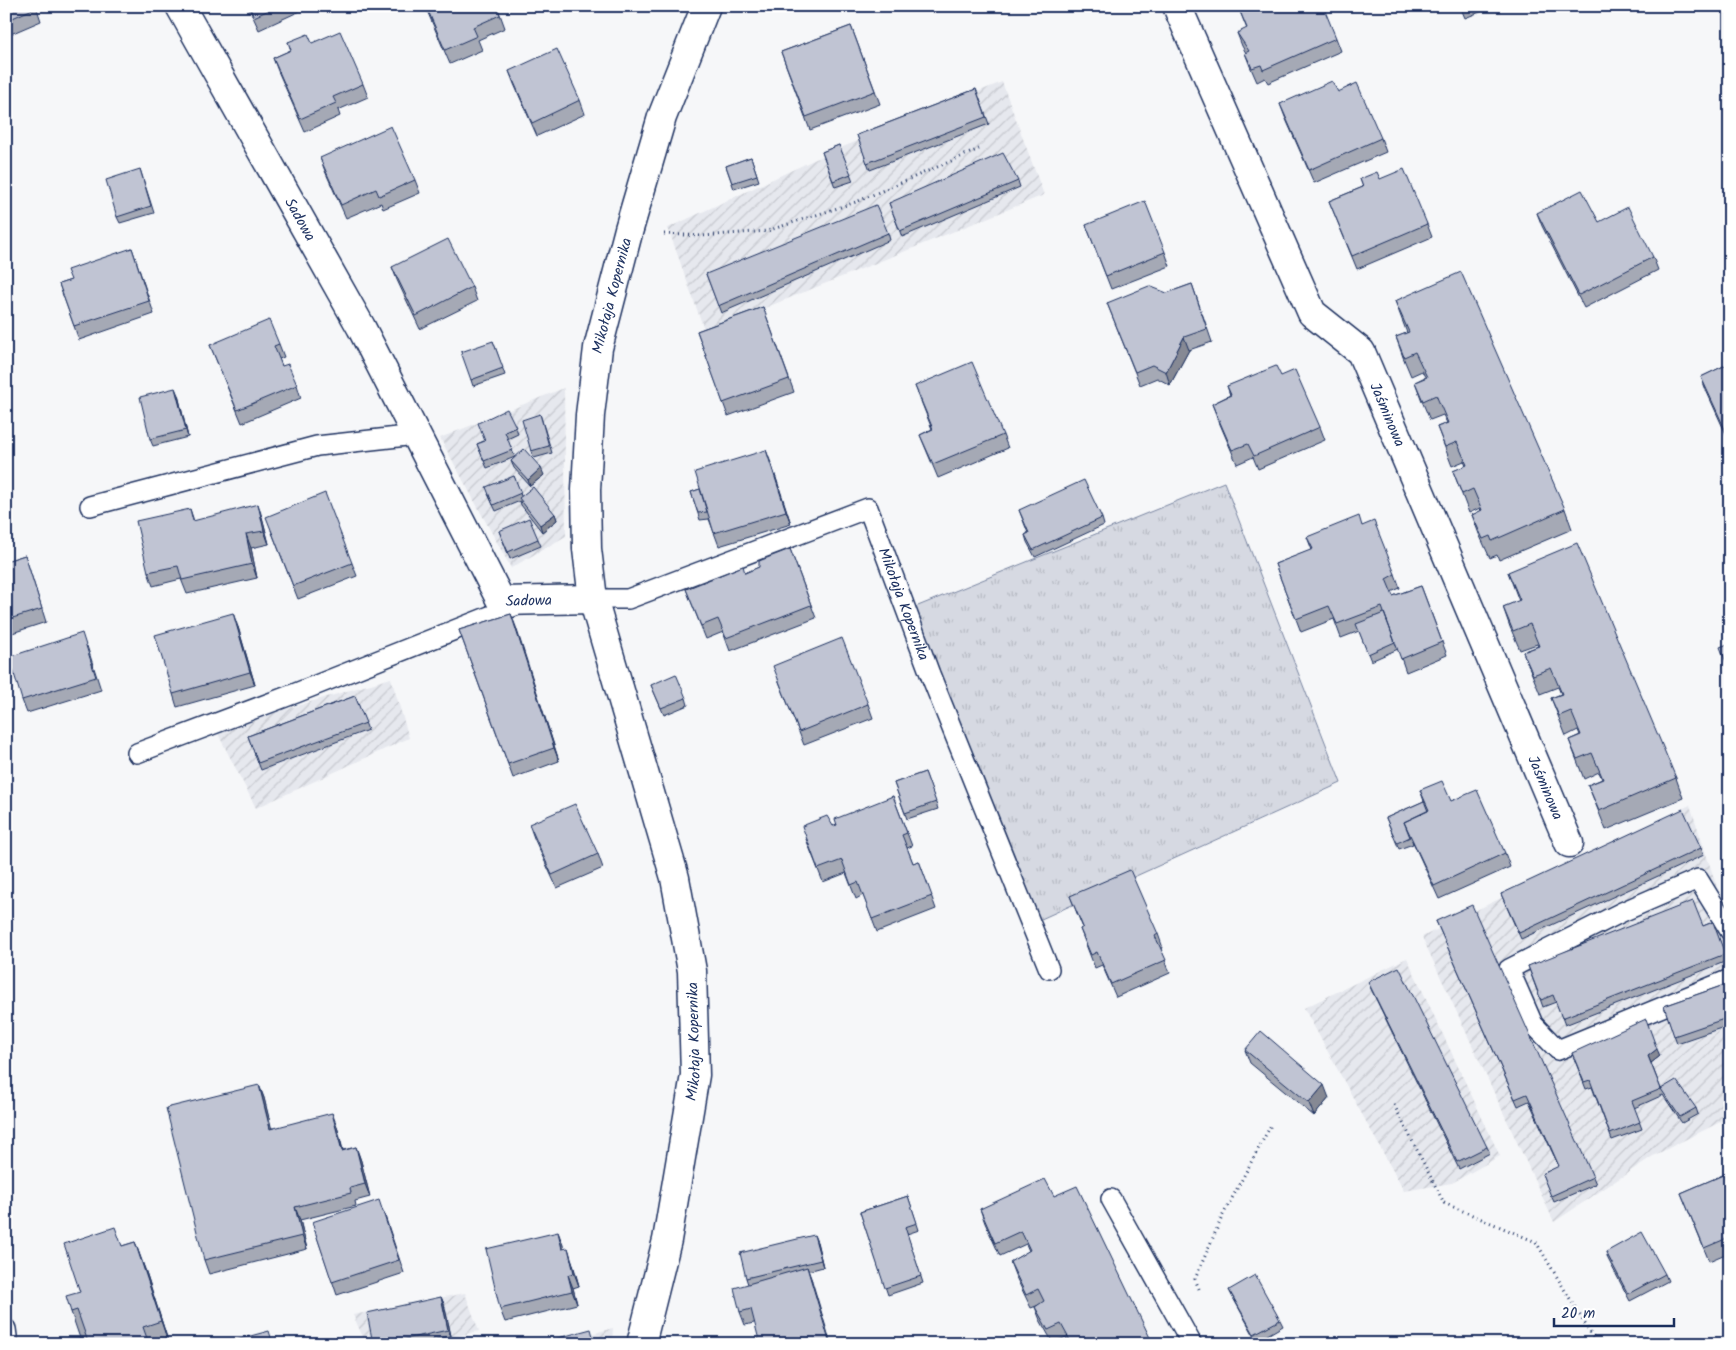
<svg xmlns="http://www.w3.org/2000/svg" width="1736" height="1350" font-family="Kalam,sans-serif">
<defs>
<pattern id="industrial-furrows" width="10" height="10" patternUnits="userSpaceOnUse" patternTransform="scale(1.25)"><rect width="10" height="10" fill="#e6e8ee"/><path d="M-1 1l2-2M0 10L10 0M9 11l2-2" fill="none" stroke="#c5c7ce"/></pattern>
<pattern id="grass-tufts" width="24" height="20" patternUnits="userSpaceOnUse" patternTransform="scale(1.25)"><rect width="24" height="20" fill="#d6d9e2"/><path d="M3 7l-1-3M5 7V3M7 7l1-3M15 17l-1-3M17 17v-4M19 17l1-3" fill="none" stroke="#b7bbc4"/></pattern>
</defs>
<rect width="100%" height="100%" fill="#f6f7f9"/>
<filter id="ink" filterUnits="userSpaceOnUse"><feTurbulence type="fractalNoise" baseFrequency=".02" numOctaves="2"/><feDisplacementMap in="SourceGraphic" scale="10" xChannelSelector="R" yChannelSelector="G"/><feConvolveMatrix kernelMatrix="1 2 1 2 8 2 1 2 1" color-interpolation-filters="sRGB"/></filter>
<g filter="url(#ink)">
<path fill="url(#industrial-furrows)" d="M1002,82L1044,195L705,332L668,228L833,151Z
M564,388L566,536L511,568L440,438Z
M391,678L409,738L256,808L216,730Z
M1690,805L1730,927V1117L1653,1156L1554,1222L1422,937Z
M1407,958L1500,1156L1452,1183L1404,1191L1304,1008Z
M465,1293L479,1331L423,1344H366L353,1315Z
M613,1328L612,1344H555Z"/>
<path fill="url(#grass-tufts)" stroke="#7884a0" d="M1224,482L1341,783L1039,920L913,608Z"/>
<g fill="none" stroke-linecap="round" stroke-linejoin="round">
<defs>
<g id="service">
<path d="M90,506L317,446L416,435"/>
<path id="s1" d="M593,599H628L868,508L930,674L1049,969"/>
<path d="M137,753L296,693L520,604"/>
<path d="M1730,931L1698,879L1622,912L1509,969L1533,1024L1558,1050L1730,979"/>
<path d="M1111,1199L1192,1344"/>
<path d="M6,1329L8,1344"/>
</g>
<g id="minor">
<path id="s2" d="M180,6L361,327L501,601L593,599"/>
<path id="s3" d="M1177,6L1312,313L1361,352L1569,843"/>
</g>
<g id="tertiary">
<path id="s4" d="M641,1344L667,1240L695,1075L692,971L675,878L593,599L587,549L586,490L590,415L598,348L629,229L662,117L706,6"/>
</g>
</defs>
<use href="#service" stroke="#1b2f5e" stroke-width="22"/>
<use href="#minor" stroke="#1b2f5e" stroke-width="31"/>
<use href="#tertiary" stroke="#1b2f5e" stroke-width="31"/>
<path stroke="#1b2f5e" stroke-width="3" stroke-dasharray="1 4" stroke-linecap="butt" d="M664,234L702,236L767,231L856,202L979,149
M1394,1105L1444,1203L1536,1242L1597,1344
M1199,1289L1195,1279L1222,1217L1271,1125"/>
<use href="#service" stroke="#fff" stroke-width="19"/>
<use href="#minor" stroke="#fff" stroke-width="28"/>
<use href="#tertiary" stroke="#fff" stroke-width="28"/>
</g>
<path fill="#a5a9b5" stroke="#1b2f5e" d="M6,6H36L41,21L6,36Z
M248,6H311L259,30Z
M425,6H497L505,28L478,40L482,50L450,64Z
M1460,6H1489L1490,8L1465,18Z
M1239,9L1336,38L1341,51L1268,83L1265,78L1257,82L1250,66L1245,53H1246L1242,46L1237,33L1247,29Z
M851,26L880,104L810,130L781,52Z
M288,42L312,43L363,84L368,97L338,110L340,116L305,132L278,71L273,58L291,50Z
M509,71L580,100L585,114L537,136L514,84Z
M976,89L989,124L870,170L857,135Z
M1338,92L1381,138L1386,152L1314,183L1285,117L1280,104Z
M839,145L853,181L835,187L822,152Z
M751,157L759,181L734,189L726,166Z
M320,158L415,180L420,193L383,209L381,203L346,218L325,171Z
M140,169L154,213L120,223L117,217Z
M1360,179H1380L1427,224L1432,237L1357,269L1329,201L1363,187Z
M1018,181L1020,187L902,237L889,203Z
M1537,213L1599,222L1653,257L1658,270L1584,308L1542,226Z
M1086,225L1165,252L1170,266L1111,289Z
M888,233L890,240L721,313L706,274Z
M132,248L154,314L79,340L59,284L71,280Z
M392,267L472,287L477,301L420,329L397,280Z
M1192,284L1212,342L1189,350L1170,385L1157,378L1140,385L1107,303L1167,293Z
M1395,301L1565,509L1572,529L1499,560L1497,555L1490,558L1479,534L1472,515L1481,511L1480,508L1469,513L1453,471L1466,466L1464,461L1452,466L1437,427L1447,423L1443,415L1430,420L1422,401L1415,382L1425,377L1422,371L1411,376L1403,357L1396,337L1407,333Z
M763,307L794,392L728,416L697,331Z
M493,341L505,375L473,386L471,380Z
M279,344L284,357L279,359L282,366L297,385L301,398L242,423L210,345Z
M6,358L10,370L6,371Z
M1730,363V443L1706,390L1701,377Z
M1281,376L1320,427L1325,440L1258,469L1253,457L1237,464L1217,417L1212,404L1230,395L1227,386Z
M915,386L1003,435L1008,448L938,478L920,435L932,429Z
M178,395L188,437L153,446L150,439Z
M540,414L552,453L534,458L531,451Z
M516,427L518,434L507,439L515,457L487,468L477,444Z
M511,461L544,475L530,486L514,468Z
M771,463L791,524L719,546L709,519L700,520L691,492L700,489Z
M514,476L521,496L555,514L557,520L542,532L521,505L520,501L496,511L488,494Z
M190,509L194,521L262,517L269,544L251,548L257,578L187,594L181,579L153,586L148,572Z
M1019,510L1102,518L1104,525L1035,557L1027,542L1025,535L1028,533Z
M1363,526L1395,574L1400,588L1391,592L1393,596L1421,586L1447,655L1406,672L1398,649L1371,661L1359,631L1341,638L1334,619L1301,632L1275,564L1312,550L1307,537Z
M271,530L352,563L357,576L298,599Z
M499,531L538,539L541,546L510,559Z
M790,549L816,618L730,651L723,632L706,639L686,589L745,573L759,567Z
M25,555L46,622L6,635V561Z
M1508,572L1676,778L1683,798L1606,830L1588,785L1602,779L1599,772L1584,779L1569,740L1580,735L1578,730L1566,736L1551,698L1561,694L1558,687L1540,694L1523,652L1538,646L1537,644L1520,650L1510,627L1503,607L1519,601Z
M511,614L559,761L513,778L459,630Z
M238,627L255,685L177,707L173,694Z
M87,646L101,690L27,713L22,700Z
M778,679L868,704L873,718L804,745Z
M651,685L686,698L688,705L664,715Z
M355,696L368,730L261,770L248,736Z
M925,772L938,809L907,819L894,783Z
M1420,790L1451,801L1505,853L1510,867L1439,899L1412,840L1413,844L1399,849L1386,818L1424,801Z
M893,796L912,846L907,848L913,863L919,861L936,909L877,932L863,895L856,899L846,873L823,882L806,839Z
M529,824L598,854L603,868L557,888L534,838Z
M1701,848L1704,855L1521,939L1501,894Z
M1070,896L1158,934L1163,948L1161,949L1170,973L1116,997L1102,965L1095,968L1080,929L1083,928Z
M1436,921L1593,1177L1596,1184L1554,1202L1542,1174L1559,1167L1529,1101L1518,1106Z
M1713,922L1727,961L1565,1025L1556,1002L1543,1007L1528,966L1703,926Z
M1368,982L1487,1147L1490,1153L1459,1169L1371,989Z
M1730,983V1025L1677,1043L1664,1006Z
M1245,1050L1329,1098L1314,1116L1250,1063Z
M1572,1053L1660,1056L1651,1063L1661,1089L1696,1108L1698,1114L1682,1123L1663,1095L1634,1108L1642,1129L1612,1140L1592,1087L1586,1089Z
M259,1085L264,1098L271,1128L337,1126L343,1150L356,1147L361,1161L370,1197L355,1201L356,1206L300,1220L307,1249L209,1274L204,1260Z
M1730,1172V1252L1709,1261L1681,1193Z
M908,1196L919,1230L907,1234L923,1283L888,1295L860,1212Z
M1054,1196L1153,1344H1069L1066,1337L1053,1343L1040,1320L1035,1307L1039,1305L1031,1308L1015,1275L1010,1262L1029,1251L1026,1244L1000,1256L985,1223L980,1209Z
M384,1213L404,1273L337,1295L312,1222Z
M558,1232L563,1249L572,1261L579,1286L573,1288L577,1304L505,1322L500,1309Z
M135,1242L147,1275L169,1344H82L71,1312L80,1292L122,1246Z
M817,1242L823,1267L808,1271L812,1281L754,1323L745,1325L740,1312L748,1284L746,1278Z
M1606,1252L1665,1274L1668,1281L1630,1301L1608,1259Z
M1229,1290L1280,1320L1283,1326L1257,1341L1232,1296Z
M441,1297L444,1304L451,1336L416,1344H373Z"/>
<path fill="#868994" stroke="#1b2f5e" d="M1184,337L1189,350L1170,385L1166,372Z
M175,388L178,395L188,437L186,430Z
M766,450L771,463L791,524L786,511Z
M541,468L544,475L530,486L528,480Z
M258,504L262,517L269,544L264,531Z
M555,514L557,520L542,532L540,525Z
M246,534L251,548L257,578L252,564Z
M233,613L238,627L255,685L250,672Z
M511,614L516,627L559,761L554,748Z
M1657,1049L1660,1056L1651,1063L1648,1056Z
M259,1085L264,1098L275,1142L270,1129Z
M1324,1085L1329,1098L1314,1116L1309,1103Z
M332,1113L337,1126L346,1164L342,1151Z
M356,1147L361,1161L370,1197L365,1184Z
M295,1207L300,1220L307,1249L302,1236Z
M558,1232L563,1245L566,1263L562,1249Z
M814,1235L817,1242L823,1267L821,1260Z
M135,1242L147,1275L169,1344L161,1321Z
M568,1248L572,1261L579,1286L574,1273Z
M807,1267L812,1281L831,1344H830Z
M568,1275L573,1288L577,1304L572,1291Z
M441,1297L444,1304L451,1336L448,1330Z"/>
<path fill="#c0c4d3" stroke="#1b2f5e" d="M6,6H36L37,7L6,21Z
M249,6H277L254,17Z
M426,6H497L500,15L473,27L477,36L445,50Z
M1245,6H1323L1336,38L1263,70L1261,65L1252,68L1245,53L1249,51L1237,33L1247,28L1239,9Z
M851,26L875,91L806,117L781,52Z
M340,31L363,84L333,97L336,103L300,119L273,58L291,50L288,42L308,34L312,43Z
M557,49L580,100L532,123L509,71Z
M1332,81L1338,92L1357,83L1381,138L1309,170L1280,104Z
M976,89L986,117L867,163L857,135Z
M391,126L415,180L379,196L376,189L341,205L320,158Z
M839,145L851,174L833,181L822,152Z
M1003,153L1018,181L900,231L889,203Z
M751,157L757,175L732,183L726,166Z
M140,169L151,206L117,217L106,180Z
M1404,169L1427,224L1352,256L1329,201L1363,187L1360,179L1377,172L1380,179Z
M1582,190L1599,222L1628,207L1653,257L1579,295L1537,213Z
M1145,201L1165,252L1106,276L1086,225Z
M876,205L888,233L718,306L706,274Z
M448,239L472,287L416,316L392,267Z
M132,248L149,301L74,326L59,284L71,280L67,270Z
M1461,272L1565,509L1492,541L1490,536L1483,539L1472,515L1482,510L1473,489L1462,494L1453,471L1467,465L1457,442L1445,447L1437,427L1448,423L1436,395L1423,401L1415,382L1427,377L1415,352L1404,357L1396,337L1409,332L1395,301Z
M1192,284L1207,329L1184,337L1166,372L1152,365L1135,372L1107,303L1149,286L1167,293Z
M763,307L789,379L723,403L697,331Z
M269,320L279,344L274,346L282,366L288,364L297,385L237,410L210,345Z
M493,341L503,368L471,380L461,352Z
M972,362L1003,435L933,464L920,435L933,429L915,386Z
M1730,363V440L1701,377Z
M1276,366L1281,376L1295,370L1320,427L1254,456L1248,444L1232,450L1212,404L1231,395L1227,386Z
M175,388L186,430L150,439L140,397Z
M507,409L516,427L505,432L512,450L484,461L477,444L485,441L478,423Z
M540,414L549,446L531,451L522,420Z
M524,449L541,468L528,480L511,461Z
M766,450L786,511L714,533L695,472Z
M514,476L521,493L493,505L486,487Z
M1084,480L1102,518L1033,550L1025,535L1029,533L1019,510Z
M533,487L555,514L540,525L519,498Z
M700,489L707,512L698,513L691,492Z
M325,493L352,563L293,586L266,517Z
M258,504L264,531L246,534L252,564L182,580L178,566L148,572L136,521L190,509L193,521Z
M1359,516L1362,526L1374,521L1395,574L1386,579L1393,596L1421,586L1442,642L1401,659L1382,607L1337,624L1329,606L1296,619L1275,564L1313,549L1307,537Z
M529,518L538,539L508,552L499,531Z
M1577,543L1676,778L1599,811L1588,785L1603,779L1592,753L1577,759L1569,740L1581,735L1571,711L1559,716L1551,698L1562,694L1551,668L1533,675L1523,652L1539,646L1530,624L1513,631L1503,607L1520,600L1508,572Z
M790,549L811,605L726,638L718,619L701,626L686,589L743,566L745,573L759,567V561Z
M25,555L42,609L6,620V561Z
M233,613L250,672L173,694L155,635Z
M1384,613L1395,642L1368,654L1356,624Z
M511,614L554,748L508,764L459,630Z
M82,633L96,677L22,700L9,657Z
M842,638L868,704L799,732L773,666Z
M1730,643V672L1720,647Z
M676,674L686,698L661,708L651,685Z
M355,696L366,723L258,763L248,736Z
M925,772L936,802L905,813L894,783Z
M1442,781L1451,801L1477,790L1505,853L1434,886L1404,822L1429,810L1420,790Z
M893,796L907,833L902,835L913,863L919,861L932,896L872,919L858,882L851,885L842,860L818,869L802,826L827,816L833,826L837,825L835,819Z
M1424,801L1428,811L1404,822L1410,837L1397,843L1386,818Z
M575,804L598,854L552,875L529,824Z
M1683,809L1701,848L1519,933L1501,894Z
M1130,870L1158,934L1155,936L1166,960L1111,984L1097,952L1091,955L1080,929L1083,927L1070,896Z
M1693,901L1703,926L1713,922L1725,954L1562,1018L1553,995L1541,1000L1528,966Z
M1472,905L1593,1177L1551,1196L1542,1174L1559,1166L1527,1094L1515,1099L1436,921Z
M1399,967L1487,1147L1457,1162L1368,982Z
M1730,983V1017L1674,1036L1664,1006Z
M1646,1019L1657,1049L1648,1056L1661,1089L1676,1080L1696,1108L1680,1117L1661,1089L1632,1101L1640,1122L1610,1134L1590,1080L1584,1082L1572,1053Z
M1261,1031L1324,1085L1309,1103L1245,1050Z
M259,1085L270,1129L332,1113L342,1151L356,1147L365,1184L350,1188L351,1193L295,1207L302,1236L204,1260L166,1108Z
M1730,1172V1237L1704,1248L1681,1193Z
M1045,1179L1054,1196L1077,1186L1153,1344H1072L1061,1324L1048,1330L1035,1307L1044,1301L1038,1289L1026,1295L1010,1262L1030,1250L1021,1231L995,1243L980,1209Z
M908,1196L917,1223L905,1227L921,1276L885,1288L860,1212Z
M379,1200L399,1260L332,1282L312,1222Z
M115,1227L122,1246L135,1242L161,1321L143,1327L149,1344H82L88,1342L77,1310L71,1312L66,1296L80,1292L64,1244Z
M558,1232L562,1249L568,1248L574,1273L568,1275L572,1291L500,1309L486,1249Z
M1642,1232L1665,1274L1628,1294L1606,1252Z
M814,1235L821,1260L746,1278L740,1253Z
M807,1267L830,1344H760L751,1309L740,1312L734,1288Z
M1255,1275L1280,1320L1254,1334L1229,1290Z
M441,1297L448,1330L382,1344H373L367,1313Z
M591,1329L595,1344H536Z
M269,1331L273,1344H233L232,1341Z"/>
</g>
<g text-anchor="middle" stroke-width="4" stroke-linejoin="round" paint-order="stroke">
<g font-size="15" fill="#1b2f5e" stroke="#fff">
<text dy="5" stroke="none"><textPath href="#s2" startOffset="245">Sadowa</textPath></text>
<text dy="5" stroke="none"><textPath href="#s4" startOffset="1070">Mikołaja Kopernika</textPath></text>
<text dy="5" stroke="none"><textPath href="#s3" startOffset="466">Jaśminowa</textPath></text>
<text dy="5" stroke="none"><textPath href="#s2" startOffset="704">Sadowa</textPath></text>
<text dy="5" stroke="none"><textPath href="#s1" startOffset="394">Mikołaja Kopernika</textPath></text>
<text dy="5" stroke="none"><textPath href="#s3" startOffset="871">Jaśminowa</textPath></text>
<text dy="5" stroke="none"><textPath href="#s4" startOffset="308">Mikołaja Kopernika</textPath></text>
</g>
</g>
<rect width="1736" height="1350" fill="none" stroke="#fff" stroke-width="25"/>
<rect x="12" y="12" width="1711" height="1325" fill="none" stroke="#1b2f5e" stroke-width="2" filter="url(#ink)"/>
<path d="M1554 1318v8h120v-8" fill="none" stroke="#1b2f5e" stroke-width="2.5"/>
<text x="1561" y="1318" font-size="15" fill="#1b2f5e" stroke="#ffffff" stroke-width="4" paint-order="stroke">20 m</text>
</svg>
